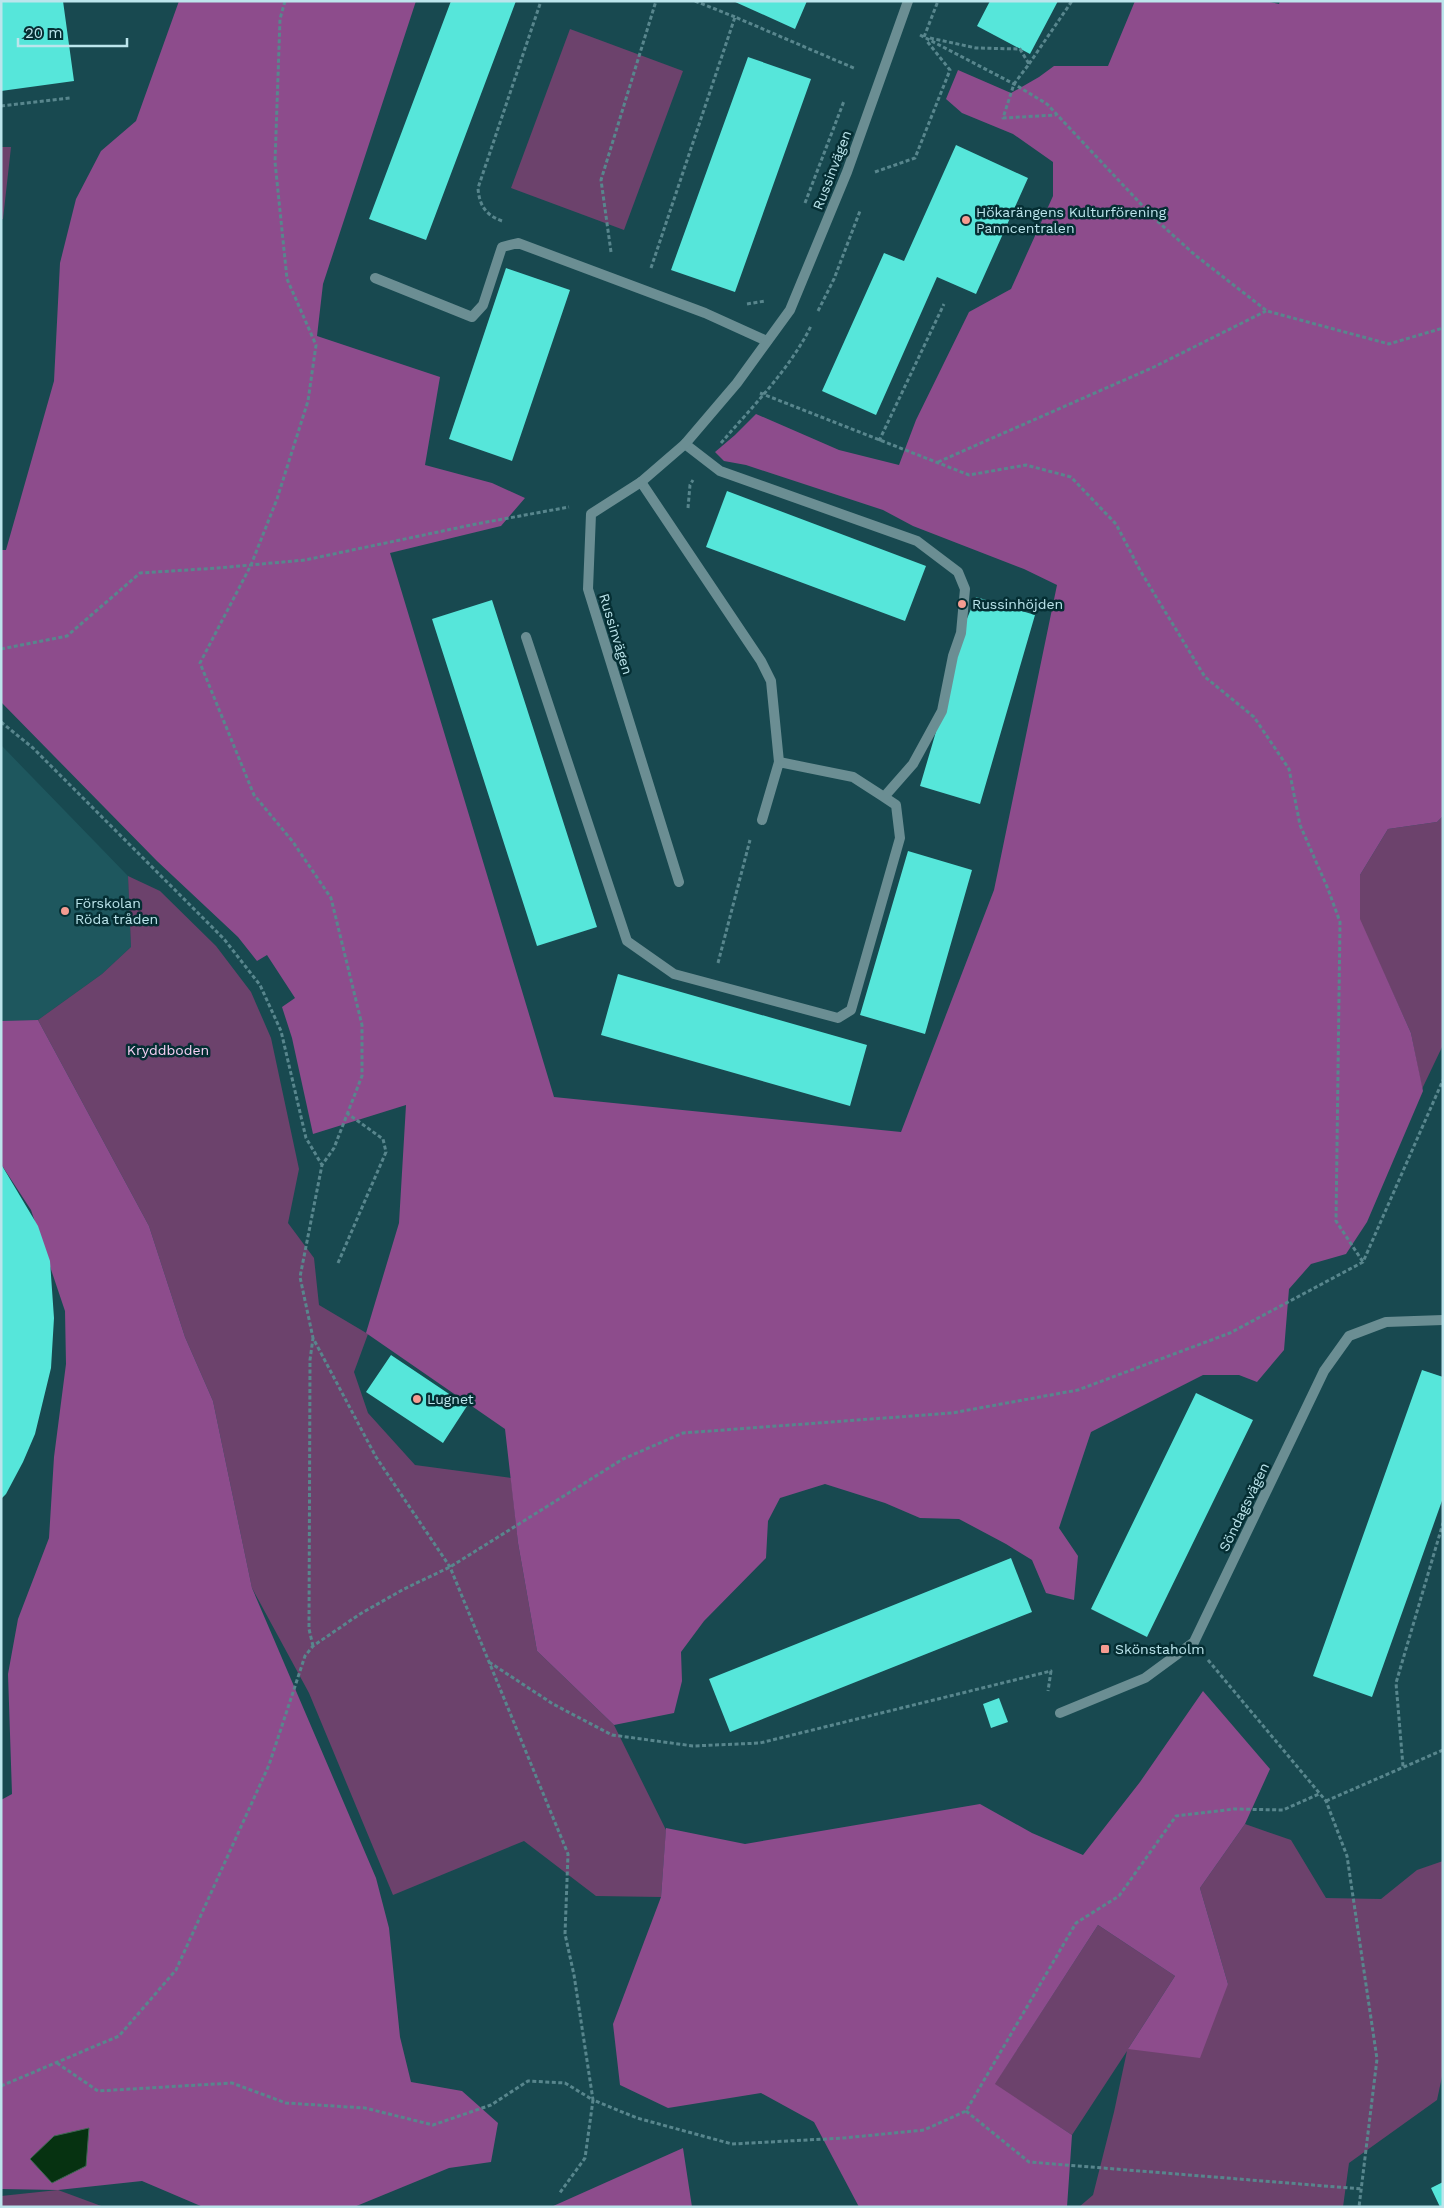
<svg xmlns="http://www.w3.org/2000/svg" width="1444" height="2208" font-family="'Work Sans',sans-serif">
<rect width="100%" height="100%" fill="#184950"/>
<path fill="#1e575e" d="M1,745L128,876L131,947L102,974L38,1020L1,1021Z"/>
<path fill="#6c426c" d="M570,29L683,71L624,230L511,188Z
M1,147H11L3,219H1Z
M1443,816V1045L1422,1089L1411,1033L1360,921V875L1388,829L1437,822Z
M128,876L160,891L216,946L251,992L271,1038L299,1169L288,1223L314,1258L319,1305L368,1334L354,1372L368,1413L415,1465L511,1478L518,1543L537,1651L614,1725L666,1830L661,1897L596,1896L524,1841L393,1895L309,1693L252,1588L213,1401L185,1337L149,1226L38,1020L102,974L131,947Z
M1245,1824L1291,1840L1326,1898L1381,1899L1417,1870L1443,1861V2072L1437,2100L1349,2163L1343,2207H1079L1093,2195L1114,2112L1127,2051L1072,2135L994,2085L1098,1925L1175,1976L1128,2049L1228,1984L1200,1888Z
M58,2190L104,2207H1V2196Z"/>
<path fill="#8d4c8c" d="M179,1H416L323,284L317,336L440,377L425,465L492,483L525,498L501,526L390,553L554,1097L901,1132L994,890L1057,585L1024,569L913,526L883,510L746,465L724,461L715,452L735,435L756,414L839,450L899,465L916,420L969,312L1011,289L1053,196V162L1013,134L962,113L946,99L958,70L1011,93L1039,77L1054,66H1108L1135,1H1265L1279,4L1280,1H1443V816L1437,822L1388,829L1360,875V919L1411,1033L1423,1091L1367,1222L1346,1254L1311,1264L1289,1289L1284,1350L1257,1382L1239,1375H1203L1091,1432L1059,1528L1078,1556L1074,1600L1046,1593L1032,1560L1006,1544L959,1519L920,1518L885,1503L825,1484L780,1498L768,1521L766,1558L704,1621L681,1652L682,1681L674,1713L614,1725L537,1651L518,1543L505,1429L366,1333L399,1223L406,1105L313,1134L292,1038L282,1007L295,998L267,955L257,961L238,937L157,861L1,702V550H6L54,381L60,263L76,199L101,151L136,121Z
M38,1020L149,1226L185,1337L213,1401L252,1588L376,1878L389,1928L400,2037L411,2082L462,2091L498,2123L491,2162L449,2168L354,2207H203L142,2181L58,2190L1,2189V1800L12,1794L8,1674L18,1619L49,1538L54,1457L66,1364L65,1311L31,1210L1,1164V1021Z
M1203,1691L1270,1769L1245,1824L1200,1888L1228,1984L1200,2058L1128,2049L1175,1976L1098,1925L995,2084L1072,2135L1067,2207H859L814,2122L761,2093L668,2108L620,2085L613,2024L661,1897L666,1828L745,1844L980,1804L1032,1833L1083,1855L1140,1782Z
M683,2148L692,2207H551Z"/>
<path fill="#063211" stroke="#3d6853" d="M89,2128L86,2166L52,2183L30,2159L54,2136Z"/>
<path fill="#56e6da" d="M1,1H63L74,81L1,91Z
M451,1H516L426,240L369,219Z
M733,1H807L795,29Z
M990,1H1058L1030,54L977,26Z
M748,57L811,79L735,292L671,270Z
M956,145L1028,178L976,294L937,277L876,415L822,391L884,253L904,261Z
M506,268L570,290L512,461L449,439Z
M727,491L926,566L905,621L706,547Z
M976,597L1035,615L980,804L920,786L950,684L961,633Z
M492,600L597,927L537,946L432,619Z
M908,851L972,870L925,1034L860,1015Z
M618,974L867,1045L850,1106L601,1035Z
M1,1164L38,1226L50,1261L54,1318L51,1368L35,1434L23,1462L6,1494L1,1499Z
M391,1355L467,1406L443,1443L366,1392Z
M1422,1370L1443,1377V1498L1372,1697L1313,1676Z
M1196,1393L1253,1420L1147,1637L1091,1609Z
M1011,1558L1032,1612L730,1732L709,1679Z
M999,1698L1008,1722L991,1728L983,1704Z
M1443,2182V2207H1440L1431,2188Z"/>
<g fill="none" stroke-linecap="round" stroke-linejoin="round">
<path stroke="#58868d" stroke-width="3" stroke-dasharray="4 2.5" stroke-linecap="butt" d="M285,1L280,19L275,162L287,279L316,345L308,401L277,499L251,565L200,663L254,795L293,842L331,898L362,1025V1076L334,1148L322,1165L300,1277L313,1338L376,1457L450,1567L568,1854L565,1934L574,1975L593,2100L637,2118L732,2144L844,2138L924,2130L966,2111L1076,1923L1119,1896L1176,1816L1234,1809L1283,1810L1319,1794
M695,1L735,17
M920,35L1014,84L1047,104L1154,218L1195,255L1267,311L1389,344L1443,328
M924,37L938,1
M930,38L976,48L1020,49L1029,64L1014,84L1003,118L1056,115
M1029,64L1072,1
M1,106L70,98
M875,172L915,158L950,70L926,40
M805,203L844,101
M502,221C485,215 479,204 478,188L541,1
M611,252L601,180L656,1
M651,268L735,17L856,69
M747,304L765,301
M818,311L834,279L860,211
M760,393L969,475L1026,465L1071,477L1116,524L1141,572L1205,677L1254,717L1289,769L1300,825L1328,889L1340,922L1336,1221L1363,1262
M879,441L944,304
M721,443C752,407 790,369 811,326
M938,462L1154,367L1266,311
M688,508L690,485L693,480
M1,649L67,636L140,573L218,568L305,560L476,524L569,507
M1,722L33,748L224,939L260,985L281,1031L306,1138L322,1165
M718,963L750,840
M338,1263L386,1152L383,1139L348,1114
M313,1646L309,1629L310,1360L313,1338
M1208,1660L1326,1801L1347,1856L1377,2059L1359,2207
M489,1662L553,1704L612,1735L693,1746L760,1743L1051,1671L1048,1691
M1403,1766L1396,1683L1443,1523
M1326,1801L1443,1750
M57,2063L98,2091L232,2083L286,2103L365,2108L433,2125L491,2105L528,2081L565,2083L593,2100L585,2158L559,2194
M1,2086L119,2036L176,1970L269,1765L305,1656L313,1646L360,1614L404,1589L450,1567L623,1459L683,1433L952,1413L1078,1390L1230,1333L1363,1262L1443,1080
M966,2111L1029,2162L1362,2189"/>
<path stroke="#6b8e93" stroke-width="10" d="M375,278L472,317L483,305L502,247L518,243L705,313L767,341
M685,444L720,471L917,541L958,572L965,589L961,633L953,656L942,711L913,764L884,797L853,777L779,762
M641,482L761,661L771,681L779,762L762,820
M526,637L627,941L674,974L838,1018L851,1010L900,838L896,805L884,797"/>
<path stroke="#6b8e93" stroke-width="10" d="M679,882L588,589L591,514L641,482L685,444L737,383L790,310L847,172L908,1
M1060,1713L1145,1678L1194,1642L1324,1371L1349,1336L1386,1322L1443,1320"/>
</g>
<g fill="#f59c91" stroke="#052e33" stroke-width="2">
<circle cx="966" cy="220" r="5"/>
<circle cx="962" cy="604" r="5"/>
<circle cx="65" cy="911" r="5"/>
<circle cx="417" cy="1399" r="5"/>
<rect x="1100" y="1644" width="10" height="10" rx="2.5"/>
</g>
<g text-anchor="middle" stroke-width="5" stroke-linejoin="round" paint-order="stroke">
<g font-size="14" fill="#bce5ec" stroke="#052e33">
<text transform="translate(832 170) rotate(-69)" y="5">Russinvägen</text>
<text transform="translate(616 634) rotate(73)" y="5">Russinvägen</text>
<text transform="translate(1244 1507) rotate(-64)" y="5">Söndagsvägen</text>
</g>
<g font-size="14" fill="#bce5ec" stroke="#052e33" text-anchor="start">
<text x="976" y="217">Hökarängens Kulturförening<tspan x="976" dy="16">Panncentralen</tspan></text>
<text x="972" y="609">Russinhöjden</text>
<text x="75" y="908">Förskolan<tspan x="75" dy="16">Röda tråden</tspan></text>
<text x="427" y="1404">Lugnet</text>
<text x="1115" y="1654">Skönstaholm</text>
</g>
<g font-size="14" fill="#f5d0f3" stroke="#052e33">
<text x="168" y="1055">Kryddboden</text>
</g>
</g>
<rect width="1444" height="2208" fill="none" stroke="#bce5ec" stroke-width="5"/>
<path d="M18 38v8h109v-8" fill="none" stroke="#bce5ec" stroke-width="2.5"/>
<text x="25" y="38" font-size="15" fill="#bce5ec" stroke="#052e33" stroke-width="4" paint-order="stroke">20 m</text>
</svg>
